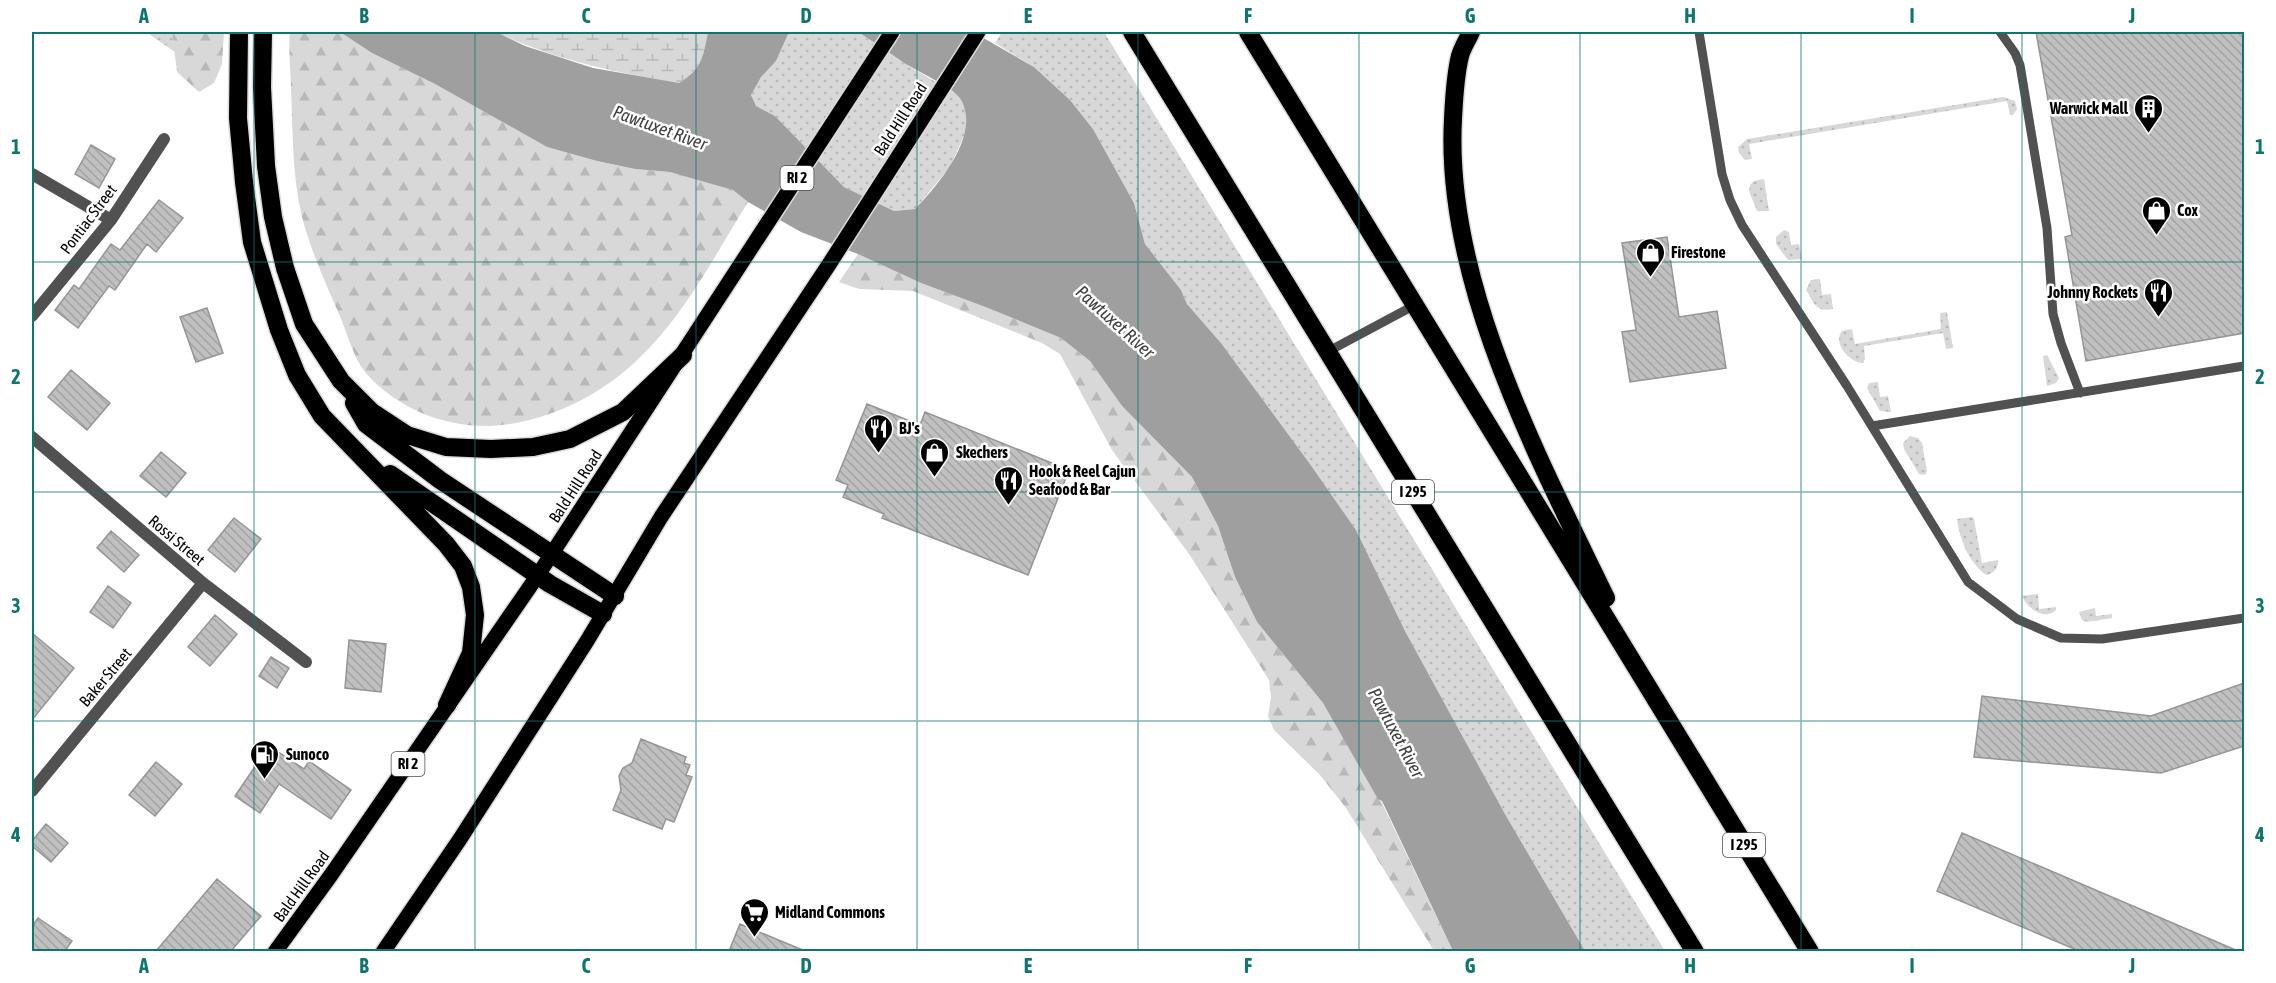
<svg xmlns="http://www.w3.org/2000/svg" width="2276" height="983" font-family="'Asap Condensed',sans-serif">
<defs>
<pattern id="green-dots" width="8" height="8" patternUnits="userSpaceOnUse" patternTransform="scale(1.5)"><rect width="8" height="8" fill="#d8d8d8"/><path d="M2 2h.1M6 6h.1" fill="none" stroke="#b8b8b8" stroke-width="1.8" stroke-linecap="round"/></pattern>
<pattern id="forest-firs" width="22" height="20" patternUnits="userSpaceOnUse" patternTransform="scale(1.5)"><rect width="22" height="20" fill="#d8d8d8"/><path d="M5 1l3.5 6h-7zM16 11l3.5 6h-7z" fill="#b8b8b8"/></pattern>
<pattern id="wetland-marsh" width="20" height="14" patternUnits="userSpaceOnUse" patternTransform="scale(1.5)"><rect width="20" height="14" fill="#d8d8d8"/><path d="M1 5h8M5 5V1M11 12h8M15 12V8" fill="none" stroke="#b8b8b8"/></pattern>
<pattern id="building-back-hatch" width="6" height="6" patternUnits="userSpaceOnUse" patternTransform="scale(1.5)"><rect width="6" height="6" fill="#c0c0c0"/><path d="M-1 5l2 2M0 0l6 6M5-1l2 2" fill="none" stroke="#a3a3a3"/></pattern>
</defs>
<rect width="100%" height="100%" fill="#fff"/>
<path fill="url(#green-dots)" d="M146,32H172L175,52Z
M789,32H858L902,62L958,95L966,110L967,129L950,167L915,209L894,211L844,187L775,116L756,107L751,95L760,77L776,61Z
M1002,32H1104L1665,951H1585L1505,814L1405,631L1356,530L1310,464L1221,343L1187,304L1181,290L1145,244L1134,203L1093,129L1070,100L1034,67L995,43Z
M2003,97L2015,101L2017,109L2013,115H2010L2007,101L1749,144L1752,159L1745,160L1739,153L1738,147L1747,139Z
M1764,179L1769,211H1757L1749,191L1750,185L1754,181Z
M1784,230L1789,232L1791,245L1799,244L1802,259L1788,260L1776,244V237Z
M1820,279L1822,295L1831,294L1833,309C1815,312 1815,304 1806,290L1811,280Z
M1947,312L1953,348L1946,349L1943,333L1864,346L1865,359L1863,363C1850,363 1832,343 1842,331L1852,329L1855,344L1941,329L1940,313Z
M2047,355L2059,378L2056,383L2047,386L2043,356Z
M1878,382L1880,397L1888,396L1891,412L1880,411L1867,388L1869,383Z
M1910,436L1918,438L1922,443L1927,471L1925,475L1919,474L1904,449L1903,443Z
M1972,517L1974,519L1982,563L1998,560C1999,568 1993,574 1986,575C1968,561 1960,540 1957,519Z
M2038,594L2039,609L2056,607V610C2044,621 2027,608 2022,596Z
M2095,608L2096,616L2112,614V618L2087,622L2082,620L2079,612Z"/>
<path fill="url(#forest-firs)" d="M172,32H224L222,64L214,83L199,92L177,72Z
M290,32H340L372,53L435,84L547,147L597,161L635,169L670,172L703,180L733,190L748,202C712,260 679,326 626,370C590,401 538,424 490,426C443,427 396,408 365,372C353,357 347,332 339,314C325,282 311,251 302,217C292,176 293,132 291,90C291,71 288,51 290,32Z
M858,254L921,283L988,308L1061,338L1090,361L1122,406L1192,477L1218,526L1235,577L1257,622L1323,703L1381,801L1453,951H1434L1346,808L1320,775L1274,730L1268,716L1271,697L1269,680L1189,554L1112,450L1060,354L1042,343L913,291L859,289L839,282Z"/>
<path fill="url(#wetland-marsh)" d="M496,32H708C703,57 702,69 679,83C613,72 556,60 496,32Z"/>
<path fill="#9f9f9f" d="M340,32H496L525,46L593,68L679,83C702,69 703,57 708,32H789L776,61L761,77L751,95L756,106L775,116L844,187L894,211L915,209C938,185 984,132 959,97C952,88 916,70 904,63C889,53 874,42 858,32H973L1034,67L1070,100L1093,129L1134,203L1145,244L1181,290L1187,304L1221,343L1310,464L1356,530L1405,631L1505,814L1585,951H1453L1382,801L1378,799L1323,703L1257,622L1235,577L1218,526L1192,477L1122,406L1090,361L1061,338L988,308L921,283L858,254L801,232L748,202L733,190L670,172L635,169L597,161L547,147L435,84L372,53Z"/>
<path fill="url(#building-back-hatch)" stroke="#959595" stroke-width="1.5" d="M2036,32H2244V333L2086,361L2065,237L2072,235Z
M91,145L115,159L99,188L75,174Z
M159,200L183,218L156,252L147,244L115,290L109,286L78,328L55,310L74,285L79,289L111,244L120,250Z
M1667,237L1679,317L1717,311L1726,368L1630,382L1622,332L1636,330L1622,243Z
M207,308L223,353L196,362L180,317Z
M71,370L110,403L87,430L48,397Z
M867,404L920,425L925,412L1069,470L1028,575L882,518L884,514L843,497L848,485L836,480Z
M161,452L186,473L166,497L140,476Z
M234,518L261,539L235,572L208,550Z
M111,531L139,555L124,572L97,548Z
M108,586L131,603L113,628L90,612Z
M215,615L237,634L210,666L188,647Z
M32,633L74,668L32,720Z
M349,640L386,644L381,692L345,688Z
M271,657L289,668L277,688L259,676Z
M2244,683V746L2161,773L1974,757L1982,696L2151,716Z
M641,739L686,757L684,763L690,765L686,775L692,777L674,822L666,819L662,829L613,810L621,790L619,776L623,768L632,763Z
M269,746L304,769L309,761L351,790L331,819L279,784L260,813L235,796Z
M156,762L182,784L155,816L129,795Z
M46,824L68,843L51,862L32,846V841Z
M1962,833L2238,951H2079L1937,891Z
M217,879L261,916L231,951H156Z
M38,918L72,941L65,951H32V927Z
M740,924L805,951H729Z"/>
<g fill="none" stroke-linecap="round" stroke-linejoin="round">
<defs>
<path id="primary" d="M275,952L331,875L538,575L892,32
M383,952L460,839L587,641L661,517L828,266L978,32"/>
<path id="motorway" d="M239,32L238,118L244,182L252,242L279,330L297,375L322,416L446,544L463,566L471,587L475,615L471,653L447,705
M263,32L262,87L266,166L273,217L285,268L304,324L341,381L372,412L407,435L446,447L491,449L533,447L570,439L623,412L683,355
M1132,32L1695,952
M1248,32L1810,952
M1471,32C1468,39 1462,48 1460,56C1455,76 1454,99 1453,119C1444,281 1537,455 1606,598
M354,403L366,424L440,480L615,596
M390,474L550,584L603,614"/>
</defs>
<use href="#primary" stroke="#dbdbdb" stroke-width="18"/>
<use href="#motorway" stroke="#dbdbdb" stroke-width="21"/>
<path stroke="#515151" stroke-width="9" d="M1699,32L1722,174L1730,200L1742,225L1847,386L1968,582L2017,619L2061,638L2102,639L2244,618
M2000,32L2015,53L2020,65L2047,228L2053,314L2061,343L2080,393
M1327,352L1415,305
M1872,426L2244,366"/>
<path stroke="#515151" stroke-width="12" d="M32,174L111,220
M32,316L111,220L164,139
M32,437L203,583L306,662
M32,791L203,583"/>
<use href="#primary" stroke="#000" stroke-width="15"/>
<use href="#motorway" stroke="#000" stroke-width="18"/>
</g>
<path fill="none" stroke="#0f766e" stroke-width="1.5" stroke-opacity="0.55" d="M254,32V952M475,32V952M696,32V952M917,32V952M1138,32V952M1359,32V952M1580,32V952M1801,32V952M2022,32V952M32,262H2244M32,492H2244M32,721H2244"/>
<defs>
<symbol id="building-pin" viewBox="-11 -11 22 30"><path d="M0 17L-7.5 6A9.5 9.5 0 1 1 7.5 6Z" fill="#000" stroke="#fff"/><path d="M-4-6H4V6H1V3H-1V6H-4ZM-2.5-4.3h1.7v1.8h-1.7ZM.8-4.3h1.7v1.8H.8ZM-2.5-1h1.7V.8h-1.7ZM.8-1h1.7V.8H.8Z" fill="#fff"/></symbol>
<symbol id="shop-pin" viewBox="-11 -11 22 30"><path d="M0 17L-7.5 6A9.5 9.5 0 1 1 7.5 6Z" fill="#000" stroke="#fff"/><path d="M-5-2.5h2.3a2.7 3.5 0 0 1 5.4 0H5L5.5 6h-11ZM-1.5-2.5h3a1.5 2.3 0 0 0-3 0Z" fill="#fff"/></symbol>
<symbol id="restaurant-pin" viewBox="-11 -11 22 30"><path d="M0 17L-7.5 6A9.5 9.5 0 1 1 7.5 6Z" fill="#000" stroke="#fff"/><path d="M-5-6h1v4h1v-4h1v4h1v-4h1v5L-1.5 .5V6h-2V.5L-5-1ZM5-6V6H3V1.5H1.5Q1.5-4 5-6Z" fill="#fff"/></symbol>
<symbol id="fuel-pin" viewBox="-11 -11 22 30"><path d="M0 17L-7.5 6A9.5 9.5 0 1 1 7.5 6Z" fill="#000" stroke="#fff"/><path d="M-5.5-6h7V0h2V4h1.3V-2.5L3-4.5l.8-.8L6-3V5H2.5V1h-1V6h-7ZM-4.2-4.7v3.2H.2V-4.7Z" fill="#fff"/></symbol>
<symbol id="supermarket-pin" viewBox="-11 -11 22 30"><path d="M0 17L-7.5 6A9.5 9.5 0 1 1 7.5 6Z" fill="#000" stroke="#fff"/><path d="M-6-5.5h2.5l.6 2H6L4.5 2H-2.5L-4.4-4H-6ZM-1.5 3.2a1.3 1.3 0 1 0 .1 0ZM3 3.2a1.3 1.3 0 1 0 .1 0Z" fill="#fff"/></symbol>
</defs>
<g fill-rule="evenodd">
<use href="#building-pin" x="2132" y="92" width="33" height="45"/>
<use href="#shop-pin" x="2140" y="194" width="33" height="45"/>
<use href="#shop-pin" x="1634" y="236" width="33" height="45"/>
<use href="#restaurant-pin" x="2142" y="276" width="33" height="45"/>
<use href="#restaurant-pin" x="862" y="412" width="33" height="45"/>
<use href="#shop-pin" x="918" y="436" width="33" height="45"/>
<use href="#restaurant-pin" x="992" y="464" width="33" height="45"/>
<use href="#fuel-pin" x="248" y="738" width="33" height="45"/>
<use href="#supermarket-pin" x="738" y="896" width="33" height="45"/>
</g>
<g text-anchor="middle" stroke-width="5" stroke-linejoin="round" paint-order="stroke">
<g fill="#fff" stroke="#4c4c4c" stroke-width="1.5">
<rect x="780.5" y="166" width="33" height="24" rx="4.5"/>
<rect x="1392" y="480" width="42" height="24" rx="4.5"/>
<rect x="391.5" y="752" width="33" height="24" rx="4.5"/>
<rect x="1723" y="833" width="42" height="24" rx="4.5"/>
</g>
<g font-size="15" font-weight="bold" fill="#000">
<text x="797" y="183">RI 2</text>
<text x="1413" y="497">I 295</text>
<text x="408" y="769">RI 2</text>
<text x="1744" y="850">I 295</text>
</g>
<g font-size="16" font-weight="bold" fill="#000" stroke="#fff" text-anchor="start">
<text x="2128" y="114" text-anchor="end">Warwick Mall</text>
<text x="2177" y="216">Cox</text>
<text x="1671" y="258">Firestone</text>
<text x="2138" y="298" text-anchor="end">Johnny Rockets</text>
<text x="899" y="434">BJ's</text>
<text x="956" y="458">Skechers</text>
<text x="1029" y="477">Hook &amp; Reel Cajun<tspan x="1029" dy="18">Seafood &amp; Bar</tspan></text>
<text x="286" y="760">Sunoco</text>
<text x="775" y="918">Midland Commons</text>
</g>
<g font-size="16" fill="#000" stroke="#fff">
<text transform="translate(900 119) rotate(-57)" y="6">Bald Hill Road</text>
<text transform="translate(88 219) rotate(-53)" y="6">Pontiac Street</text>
<text transform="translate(575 486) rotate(-57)" y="6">Bald Hill Road</text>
<text transform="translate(177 540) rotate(40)" y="6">Rossi Street</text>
<text transform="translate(105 677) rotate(-50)" y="6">Baker Street</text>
<text transform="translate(301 886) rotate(-54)" y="6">Bald Hill Road</text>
</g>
<g font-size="18" font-style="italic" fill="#404040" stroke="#fff">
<text transform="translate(660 128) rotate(20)" y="6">Pawtuxet River</text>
<text transform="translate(1115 322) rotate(42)" y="6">Pawtuxet River</text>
<text transform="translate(1396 733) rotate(62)" y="6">Pawtuxet River</text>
</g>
</g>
<rect width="2276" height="983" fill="none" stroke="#ffffff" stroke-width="66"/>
<rect x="33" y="33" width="2210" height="917" fill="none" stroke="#0f766e" stroke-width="2"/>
<g font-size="20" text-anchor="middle" font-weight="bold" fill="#0f766e">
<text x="144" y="23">A</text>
<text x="364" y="23">B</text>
<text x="586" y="23">C</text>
<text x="806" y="23">D</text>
<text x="1028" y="23">E</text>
<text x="1248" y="23">F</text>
<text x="1470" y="23">G</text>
<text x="1690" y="23">H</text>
<text x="1912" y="23">I</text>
<text x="2132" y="23">J</text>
<text x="16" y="154">1</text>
<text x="2260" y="154">1</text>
<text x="16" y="384">2</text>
<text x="2260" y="384">2</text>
<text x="16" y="613">3</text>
<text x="2260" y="613">3</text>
<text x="16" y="842">4</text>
<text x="2260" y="842">4</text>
<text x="144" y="973">A</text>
<text x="364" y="973">B</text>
<text x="586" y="973">C</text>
<text x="806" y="973">D</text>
<text x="1028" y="973">E</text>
<text x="1248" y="973">F</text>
<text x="1470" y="973">G</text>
<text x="1690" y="973">H</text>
<text x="1912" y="973">I</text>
<text x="2132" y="973">J</text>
</g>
</svg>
